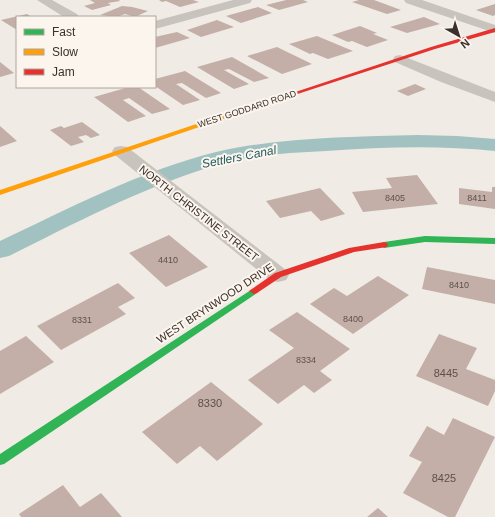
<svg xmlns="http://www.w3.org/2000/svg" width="495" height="517" font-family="Helvetica,sans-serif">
<rect width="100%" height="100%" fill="#f0ebe5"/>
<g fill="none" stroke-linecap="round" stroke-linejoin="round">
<path fill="#a1c2c1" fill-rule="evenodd" d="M418,135L457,136L495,139V151C439,145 382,147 326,151C286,153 245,155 207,168C138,190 73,224 9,256L0,258V241C70,208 140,171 216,152C281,137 351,137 418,135Z"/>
</g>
<path fill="#c3afa7" d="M90,0H119L120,1L108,3L111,5L92,10L84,6L95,3Z
M159,0H193L199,2L180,7L166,1L162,2Z
M286,0H303L308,2L279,10L266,5Z
M359,0H374L401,10L387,14L352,2Z
M495,4V15L493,16L476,10Z
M122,6L132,7L148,11L135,17L125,14L117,17L100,15Z
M258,7L272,13L241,23L226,16Z
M27,14L32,17H17V30L1,20Z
M424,17L440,24L407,33L390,27Z
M217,20L234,27L201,37L187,30Z
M360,26L377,33L373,34L388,40L367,47L352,41L348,42L332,35Z
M177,32L190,38L155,48V37Z
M317,36L353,51L328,59L313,53L310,54L289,44Z
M277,47L312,64L282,74L247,56Z
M232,57L269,78L254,82L229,69L224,70L249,84L234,89L197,67Z
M0,62L14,73L0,77Z
M185,71L221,93L206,98L182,83L176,84L200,100L183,105L155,86V79Z
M415,84L426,89L408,96L397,91Z
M129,87H138L170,109L152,114L129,98L123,100L146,116L128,122L94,97Z
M82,122L100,135L91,138L86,135L78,137L84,142L71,146L50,130L61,126L64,128Z
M0,126L17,141L0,147Z
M417,175L438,204L363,212L352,192L392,188L386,178Z
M492,187H495V209L459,204V188L492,192Z
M320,188L345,214L321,221L311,211L280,218L266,201Z
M169,235L208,267L166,287L129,253Z
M427,267L495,280V304L422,289Z
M378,276L409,295L353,334L310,304L334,288L347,296Z
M118,283L135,298L118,307L126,314L61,350L37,326Z
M297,312L350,349L320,371L332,380L314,393L304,385L278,404L248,380L294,348L269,330Z
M439,334L477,348L466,369L495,380V391L488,406L416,376Z
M26,336L54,362L0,394V351Z
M211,382L263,424L217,461L200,446L177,464L142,432Z
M453,418L495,437L455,517H448L403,493L422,462L409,456L427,426L444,435Z
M63,485L80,507L101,493L122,517H21L19,514Z
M378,508L388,517H367Z"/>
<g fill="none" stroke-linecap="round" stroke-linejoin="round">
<path fill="#c9c3be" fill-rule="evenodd" d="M37,0H52L77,14L79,17H64Z
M233,0H252L250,3L155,29V21Z
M404,0H422L495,25V33L406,3Z
M400,55L495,92V102L441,82L395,62L393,59L395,56Z
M121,146L127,147L286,270L289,275L286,280L278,282L270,280L115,155L112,151L115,147Z"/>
<path fill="#30b455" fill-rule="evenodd" d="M425,236L495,238V244L425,242L384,248L380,245L384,242Z
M254,288L259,291L257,293L4,464L0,465V454Z"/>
<path fill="#ff9f0a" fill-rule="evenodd" d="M247,107L249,108V110L0,195V190Z"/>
<path fill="#e5322d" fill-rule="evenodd" d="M495,28V32L435,49L249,110H245L244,109L431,47Z
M384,242L387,243L388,245L387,247L354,252L281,277L257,293L254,294L249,291L275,273L349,248Z"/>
</g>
<g text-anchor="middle" stroke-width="4" stroke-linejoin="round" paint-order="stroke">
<g font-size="9" fill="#3b302b" stroke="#fbf5ee">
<text transform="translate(247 109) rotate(-18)" y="3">WEST GODDARD ROAD</text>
</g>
<g font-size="9" fill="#5d504a">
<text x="395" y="201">8405</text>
<text x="477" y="201">8411</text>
<text x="168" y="263">4410</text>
<text x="459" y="288">8410</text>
<text x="353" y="322">8400</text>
<text x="82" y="323">8331</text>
<text x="306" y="363">8334</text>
</g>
<g font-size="11" fill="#3b302b" stroke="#fbf5ee">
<text transform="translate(199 213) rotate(38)" y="4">NORTH CHRISTINE STREET</text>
<text transform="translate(215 303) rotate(-33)" y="4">WEST BRYNWOOD DRIVE</text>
</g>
<g font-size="11" fill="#5d504a">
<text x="446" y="377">8445</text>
<text x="210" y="407">8330</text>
<text x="444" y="482">8425</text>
</g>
<g font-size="12" font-style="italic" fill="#1f5a5e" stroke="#fbf5ee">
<text transform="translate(239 157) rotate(-11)" y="4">Settlers Canal</text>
</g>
</g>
<rect x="16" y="16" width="140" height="72" fill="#fbf5ee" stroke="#aea6a0"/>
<rect x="24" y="29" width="20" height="6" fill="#30b455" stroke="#aea6a0"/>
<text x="52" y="36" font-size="12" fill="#3b302b">Fast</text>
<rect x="24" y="49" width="20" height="6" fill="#ff9f0a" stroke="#aea6a0"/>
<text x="52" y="56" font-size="12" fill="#3b302b">Slow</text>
<rect x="24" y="69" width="20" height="6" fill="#e5322d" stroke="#aea6a0"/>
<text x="52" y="76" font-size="12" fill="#3b302b">Jam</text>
<g transform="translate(459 36) rotate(141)" stroke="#fbf5ee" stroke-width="3" paint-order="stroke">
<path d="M0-3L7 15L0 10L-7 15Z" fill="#3b302b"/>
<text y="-6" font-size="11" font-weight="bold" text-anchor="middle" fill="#3b302b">N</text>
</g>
</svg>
